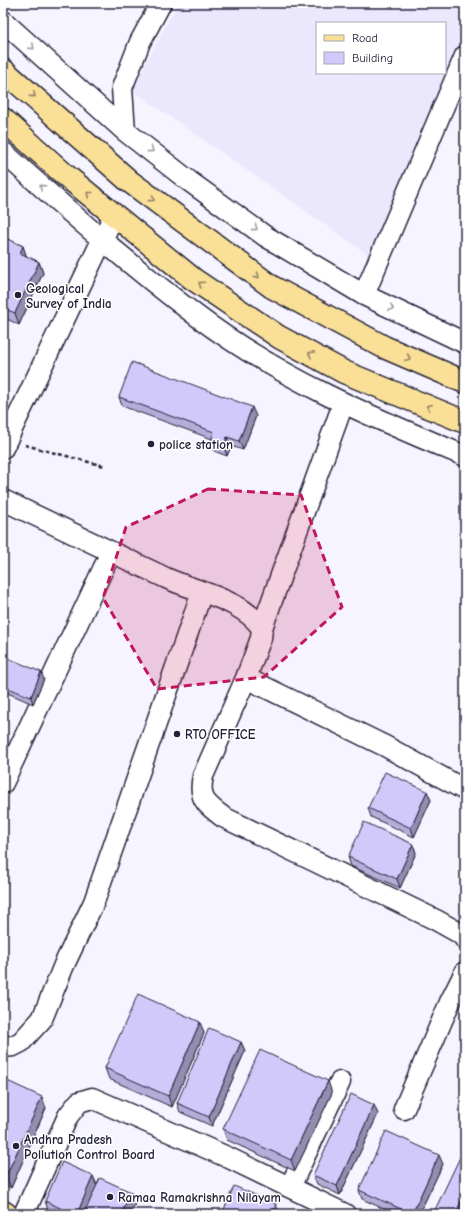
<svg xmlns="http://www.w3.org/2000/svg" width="468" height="1217" font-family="'Comic Neue',sans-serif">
<rect width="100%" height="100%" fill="#f6f4fe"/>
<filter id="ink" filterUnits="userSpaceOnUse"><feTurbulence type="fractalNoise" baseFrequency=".025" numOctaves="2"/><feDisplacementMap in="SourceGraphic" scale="8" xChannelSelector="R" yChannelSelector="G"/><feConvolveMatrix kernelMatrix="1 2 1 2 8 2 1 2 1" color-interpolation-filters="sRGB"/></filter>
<g filter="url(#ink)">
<path fill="#ebe7fd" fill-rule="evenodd" d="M178,3H465V38L373,258L132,90ZM317,23H445V73H317Z"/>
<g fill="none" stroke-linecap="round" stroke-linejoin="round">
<defs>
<path id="minor" d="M3,21L125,131L189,181L265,236L364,295L465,343
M125,131L122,88L140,42L161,3
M3,152C66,209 129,265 197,316C279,378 371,417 465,456
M364,295L465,56
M3,448L114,215
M3,500C57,526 111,552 166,578C197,592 241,599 262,628L261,638L246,678L203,776C198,799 206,804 223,817L436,920L461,934L465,939
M262,628L343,404
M246,678L385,746L465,790
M3,783L111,552
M3,1047L13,1046L21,1042L42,1019L64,965L94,902L202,592
M404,1109L450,1002L465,972
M290,1187L340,1082
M24,1214L68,1116L79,1102L92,1098L227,1157L345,1214"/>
<path id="major" d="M3,70L129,181L272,287L384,347L465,382
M3,119L64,174L193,279L279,337L344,372L465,422
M3,1212L6,1214"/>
</defs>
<use href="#minor" stroke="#22223b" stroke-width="23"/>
<use href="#major" stroke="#22223b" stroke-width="25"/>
<path stroke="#22223b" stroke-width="2.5" stroke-dasharray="4 3" stroke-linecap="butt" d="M25,445L104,466"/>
<use href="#minor" stroke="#fff" stroke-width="20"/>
<use href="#major" stroke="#fadf96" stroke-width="22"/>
</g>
<path fill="#b5add8" stroke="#22223b" d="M3,237L23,246L26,256L39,262L43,273L19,325L3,317Z
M119,397L256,416L243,450L231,446L227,456L214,451L211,442L212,439L122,406Z
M3,656L44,679L33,704L3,691Z
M431,800L414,837L371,817L368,808Z
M413,844L416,853L400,888L351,866L348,857Z
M204,1033L172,1107L109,1079L105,1068Z
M241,1042L245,1051L212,1126L180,1112L177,1103Z
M3,1079L46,1108L11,1188L3,1184Z
M332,1093L295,1171L227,1140L223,1129Z
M378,1114L340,1195L317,1184L313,1175Z
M443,1164L419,1214H395L362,1199L359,1190Z
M93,1176L97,1185L135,1204L130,1214H52L49,1213L45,1201Z"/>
<path fill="#938db0" stroke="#22223b" d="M23,246L27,258L20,253Z
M39,262L43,273L19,325L15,313Z
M252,407L256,416L243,450L239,441Z
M227,437L231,446L227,456L224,447Z
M41,672L44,679L33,704L31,697Z
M427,791L431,800L414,837L411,828Z
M413,844L416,853L400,888L397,879Z
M200,1022L204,1033L172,1107L168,1096Z
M241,1042L245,1051L212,1126L209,1117Z
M328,1081L332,1093L295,1171L291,1160Z
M42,1097L46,1108L11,1188L6,1176Z
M374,1105L378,1114L340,1195L337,1186Z
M439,1155L443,1164L419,1214H412Z
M93,1176L97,1187L86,1214H77Z
M131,1192L135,1204L130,1214H121Z
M465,1194V1210L463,1214H455Z
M276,1204L279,1213V1214H272Z"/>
<path fill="#d2c9fb" stroke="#22223b" d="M3,237L23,246L20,253L39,262L15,313L3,308Z
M132,362L252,407L239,441L227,437L224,447L211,442L214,432L119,397Z
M3,656L41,672L31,697L3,686Z
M385,772L427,791L411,828L368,808Z
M364,822L413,844L397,879L348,857Z
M138,994L200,1022L168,1096L105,1068Z
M209,1028L241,1042L209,1117L177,1103Z
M260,1050L328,1081L291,1160L223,1129Z
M3,1079L42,1097L6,1176L3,1175Z
M351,1094L374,1105L337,1186L313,1175Z
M386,1131L439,1155L412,1214L359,1190Z
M461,1155L465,1157V1194L455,1214H433Z
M62,1162L93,1176L77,1214H73L45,1201Z
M100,1178L131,1192L121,1214H84Z
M234,1186L276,1204L272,1214H222Z
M287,1211L295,1214H286Z"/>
<defs><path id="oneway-chevron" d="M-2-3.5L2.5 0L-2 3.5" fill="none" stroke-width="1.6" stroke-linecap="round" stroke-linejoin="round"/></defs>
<g stroke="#9c9ca7">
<use href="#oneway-chevron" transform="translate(32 47) rotate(42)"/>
<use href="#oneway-chevron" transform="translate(151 150) rotate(37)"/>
<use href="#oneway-chevron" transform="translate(42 187) rotate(-138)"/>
<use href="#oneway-chevron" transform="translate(255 228) rotate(36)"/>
<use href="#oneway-chevron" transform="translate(391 308) rotate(26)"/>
</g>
<g stroke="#8e8068">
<use href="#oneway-chevron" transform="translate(33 95) rotate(40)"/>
<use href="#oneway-chevron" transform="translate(89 194) rotate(-141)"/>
<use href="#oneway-chevron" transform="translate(152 199) rotate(37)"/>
<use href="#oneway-chevron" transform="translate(257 276) rotate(36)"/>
<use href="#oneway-chevron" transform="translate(201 284) rotate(-146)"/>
<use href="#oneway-chevron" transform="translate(311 354) rotate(-152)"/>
<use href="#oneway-chevron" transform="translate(408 358) rotate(23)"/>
<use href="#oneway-chevron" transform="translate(429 407) rotate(-158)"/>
</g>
</g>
<path fill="#c2185b" fill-opacity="0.2" stroke="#c2185b" stroke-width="3" stroke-dasharray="8 5" stroke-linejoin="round" d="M208,489L301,495L342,607L264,677L157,689L103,598L126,527Z"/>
<g fill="#22223b" stroke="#fff" stroke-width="1.5">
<circle cx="18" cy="295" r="4"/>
<circle cx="151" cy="444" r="4"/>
<circle cx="177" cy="734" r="4"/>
<circle cx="16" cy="1146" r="4"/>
<circle cx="110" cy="1197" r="4"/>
</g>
<g text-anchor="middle" stroke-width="3" stroke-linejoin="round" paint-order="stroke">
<g font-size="13" font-weight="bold" fill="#22223b" stroke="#fff" text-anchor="start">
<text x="26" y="293">Geological<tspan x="26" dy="15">Survey of India</tspan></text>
<text x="159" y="449">police station</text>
<text x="185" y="739">RTO OFFICE</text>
<text x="24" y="1144">Andhra Pradesh<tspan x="24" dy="15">Pollution Control Board</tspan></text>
<text x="118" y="1202">Ramaa Ramakrishna Nilayam</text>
</g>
</g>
<rect width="468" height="1217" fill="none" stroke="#fff" stroke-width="16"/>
<rect x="8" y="8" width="452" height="1201" fill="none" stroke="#22223b" stroke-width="1.5" filter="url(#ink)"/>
<rect x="316" y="22" width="130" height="52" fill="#ffffff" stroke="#a7a7b1"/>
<rect x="324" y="35" width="20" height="6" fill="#fadf96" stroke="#a7a7b1"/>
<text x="352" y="42" font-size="12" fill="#22223b">Road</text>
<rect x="324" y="52" width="20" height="12" fill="#d2c9fb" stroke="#a7a7b1"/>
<text x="352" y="62" font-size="12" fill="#22223b">Building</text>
</svg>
